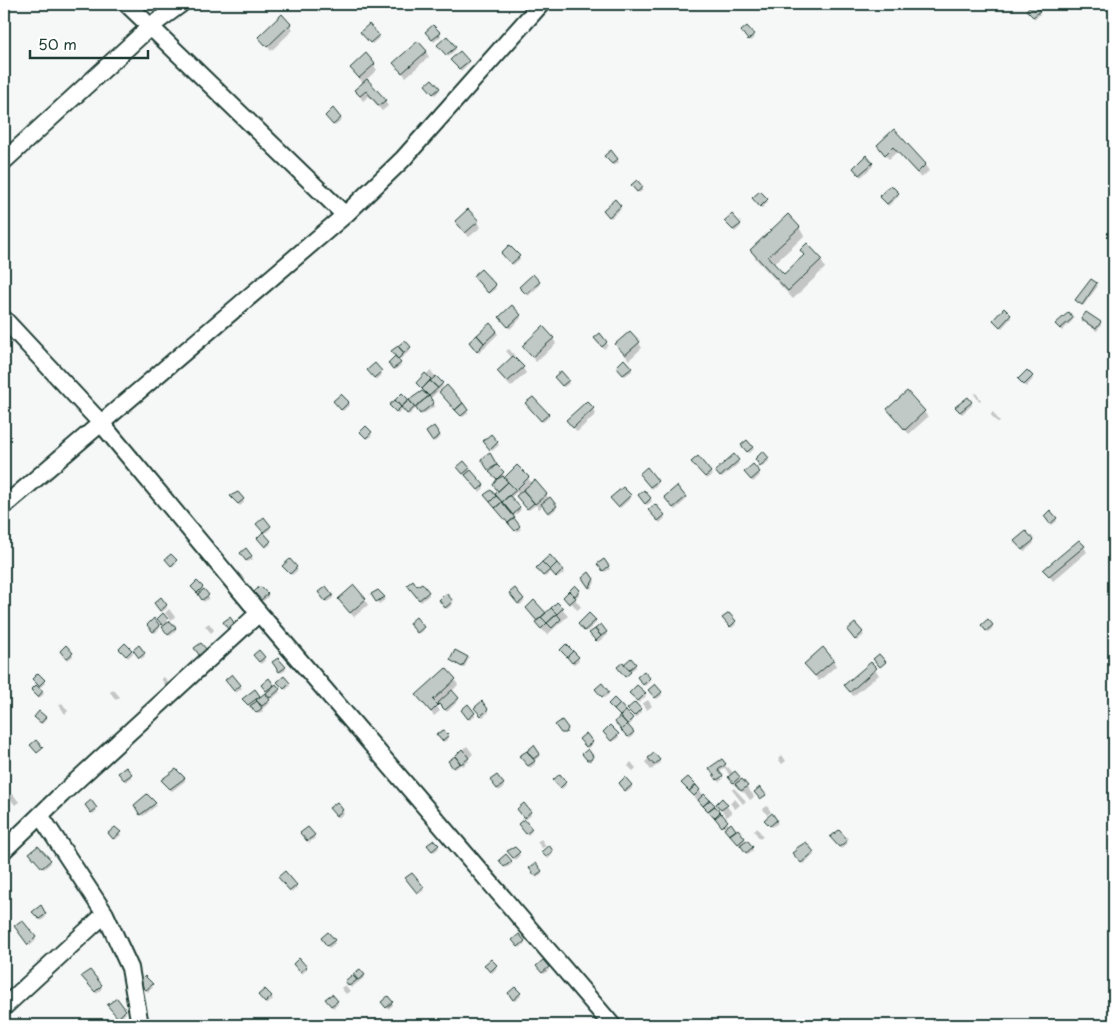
<svg xmlns="http://www.w3.org/2000/svg" width="1118" height="1029" font-family="'Playpen Sans',sans-serif">
<rect width="100%" height="100%" fill="#f6f7f7"/>
<filter id="ink" filterUnits="userSpaceOnUse"><feTurbulence type="fractalNoise" baseFrequency=".02" numOctaves="2"/><feDisplacementMap in="SourceGraphic" scale="10" xChannelSelector="R" yChannelSelector="G"/><feConvolveMatrix kernelMatrix="1 2 1 2 8 2 1 2 1" color-interpolation-filters="sRGB"/></filter>
<g filter="url(#ink)">
<path fill="#0003" d="M1033,6L1040,14L1035,19L1029,12Z
M282,16L290,25L293,30L271,51L260,37Z
M747,27L755,37L750,41L744,33Z
M428,34H440L441,36L434,42Z
M363,35L378,36L379,38L372,44Z
M455,47L456,49L448,57L440,48Z
M426,52L429,57L406,77L394,63Z
M366,55L377,70L366,80L385,101L388,106L382,111L369,96L363,101L356,91L364,84L351,68Z
M467,61L469,63L461,71L453,62Z
M428,87L439,88L440,90L435,95Z
M328,118H340L342,120L335,126Z
M894,131L925,165L929,171L921,178L897,152L889,159L881,151L878,146Z
M607,158L617,159L619,162L614,166Z
M872,163L873,166L861,177L855,170Z
M634,187H642L643,190L639,193Z
M760,193L768,202L762,208L755,201Z
M898,194L899,196L888,206L882,199Z
M620,207L621,209L611,218L606,212Z
M478,222L481,227L469,237L460,226Z
M727,223L740,224L741,226L735,232Z
M799,227L804,236L774,264L784,275L804,256L801,250L821,260L825,268L793,299L756,259L751,250Z
M504,255L519,257L520,259L513,265Z
M481,270L496,288L490,294L474,277Z
M1091,280L1098,286L1083,306L1077,300Z
M539,283L540,285L528,296L522,289Z
M520,316L521,318L510,329L502,320Z
M1010,316L1011,318L1002,328L996,322Z
M1072,318L1073,320L1062,331L1058,327Z
M1082,319L1100,323L1101,325L1097,331L1084,322Z
M496,331L498,334L479,353L471,345Z
M629,333L639,343L642,348L629,360L620,349L616,344Z
M599,335L608,345L604,349L596,341Z
M553,338L556,344L536,362L526,351L523,346Z
M410,348L411,350L398,361L401,365L395,370L390,363Z
M509,349L515,356L513,358L522,367L526,373L511,387L501,376L498,371L512,358L506,351Z
M631,368L632,371L625,376L619,369Z
M431,371L443,386L430,399L435,406L422,415L416,408L409,415L403,408L398,413L392,408L428,395L419,385L426,374Z
M381,372L382,374L376,380L370,373Z
M1027,372L1033,379L1026,387L1020,381Z
M557,380L568,381L569,383L564,387Z
M907,393L924,412L928,417L909,434L892,415L889,409Z
M976,393L981,400L979,401L974,394Z
M442,394L467,411L468,413L463,417Z
M971,402L972,405L962,414L958,410Z
M348,403L349,405L343,411L336,404Z
M528,406L548,415L549,417L543,422Z
M593,409L596,414L577,432L568,420Z
M993,412L1000,422L998,423L990,414Z
M366,428L372,435L368,439L363,434Z
M434,428L441,437L434,442L428,432Z
M490,435L499,445L492,451L485,444Z
M744,447H752L754,449L749,453Z
M490,455L496,466L504,475L499,481L500,482L517,467L528,478L532,484L546,495L557,508L550,514L543,506L539,509L536,505L529,510L519,498V495L517,492L510,498L521,510L513,517L514,521L521,529L517,532L487,498L495,496L499,492L495,488L498,480L490,472L483,459Z
M733,456L739,463L722,478L717,473Z
M698,458L712,475L707,479L694,464Z
M768,459L769,461L762,467L757,461Z
M464,463L483,486L484,488L480,492L466,475L465,476L460,470Z
M753,466L760,475L753,482L746,474Z
M642,476L657,481L658,484L652,489Z
M623,489L631,498L620,508L613,500Z
M644,492L652,501L647,505L641,498Z
M233,498L243,500L244,502L240,506Z
M685,498L686,500L675,510L667,500Z
M651,512L664,516L665,518L660,523Z
M1056,518L1057,521L1052,525L1046,519Z
M269,526L271,528L264,535L271,544L266,548L258,538L264,533L259,527Z
M1033,541L1034,543L1024,552L1017,543Z
M1084,547L1087,552L1053,581L1045,570Z
M246,550L253,559L248,562L243,555Z
M171,555L177,563L173,567L168,562Z
M290,561L298,570L292,575L285,568Z
M600,566H608L610,569L605,572Z
M537,568L562,570L564,573L558,578L552,571L545,577Z
M593,580L595,582L591,589L585,581Z
M575,587L580,593L575,599L581,607L577,610L572,603L571,605L564,597Z
M202,588L209,598L204,602L194,590Z
M410,588L428,593L429,595L421,602Z
M378,591L386,599L379,604L373,594Z
M257,594L267,595L268,597L263,601Z
M321,595H332L333,598L327,602Z
M512,595L523,599L524,602L520,605Z
M365,600L368,605L354,617L343,605Z
M441,602H452L453,604L447,609Z
M557,604L568,616L547,635L538,625Z
M156,606H166L167,608L162,612Z
M169,609L175,617L171,620L165,613Z
M729,614L736,624L732,628L725,621Z
M167,620L176,631L170,636L160,621Z
M595,621L596,623L586,632L580,626Z
M209,623L214,630L211,633L205,626Z
M412,625L423,628L424,630L419,634Z
M855,625L864,635L857,641L850,633Z
M992,625L993,628L988,632L984,628Z
M159,626L160,628L155,633L149,627Z
M606,633L607,635L598,642L592,636Z
M125,644L133,653L128,658L122,651Z
M259,652L265,660L261,664L256,658Z
M563,652L578,658L579,660L574,664Z
M136,653L144,654L145,656L141,659Z
M62,654H72L73,656L68,660Z
M467,658L468,660L464,668L453,662L451,660Z
M833,660L836,666L819,681L805,664Z
M871,664L879,675L853,696L849,690Z
M274,665L285,668L286,670L281,673Z
M635,665L636,667L624,676V666Z
M446,669L455,680L458,685L452,691L459,700L447,712L439,702L436,705L440,711L434,716L420,700L417,695Z
M643,673L650,681L645,686L639,680Z
M232,676L242,688L236,693L228,682Z
M164,677L169,683L166,686L161,679Z
M284,678L290,686L286,690L280,684Z
M35,681H44L45,683L41,687Z
M263,685H273L274,687L276,686L280,692L272,699Z
M113,689L120,697L116,700L110,692Z
M32,691L42,692L44,694L39,698Z
M255,691L260,699L265,695L270,703L262,709L263,711L258,714L251,706L250,707L245,701Z
M598,691L608,692L609,694L604,698Z
M651,692H661L662,695L657,699Z
M645,694L646,696L639,703L632,695Z
M648,700L652,706L647,710L642,704Z
M62,703L68,711L65,714L59,705Z
M482,703L489,712L483,717L477,710Z
M635,704L641,712L636,718L630,712Z
M464,713H474L475,716L470,720Z
M35,717L45,718L46,720L42,724Z
M621,717L632,718L633,721L628,727L634,734L630,739L618,724Z
M606,735H618L619,737L613,742Z
M439,736H448L449,738L444,742Z
M582,741L592,742L593,744L588,748Z
M467,746L473,754L468,759L469,761L463,766L462,764L455,769L449,761Z
M534,747L540,756L534,761L535,764L530,768L522,758Z
M654,754L660,763L651,770L645,762Z
M782,755L786,761L782,764L778,759Z
M722,760L727,768L728,767L734,774L735,772L753,795L754,797L750,800L744,792L743,793L736,784L735,785L731,779L730,776L725,768L718,773L723,779L719,782L710,769Z
M631,762L636,768L633,771L628,766Z
M126,769L132,777L126,782L121,775Z
M184,778L185,781L172,791L164,783Z
M688,778L710,802L730,826L736,832L738,831L753,850L748,854L741,845L740,846L725,827L724,828L716,818L715,819L684,786Z
M493,782L503,785L504,787L499,791Z
M556,782H565L566,785L562,789Z
M631,785L632,788L627,792L621,786Z
M734,788L746,801L743,804L732,790Z
M13,794L19,802L15,805L9,797Z
M147,796L156,806L143,816L135,805Z
M735,799L740,805L735,809L730,803Z
M722,800L732,813L727,817L718,806Z
M91,802L97,811L93,814L88,808Z
M336,803L344,813L338,818L332,810Z
M524,805L531,815L524,821L532,831L528,835L520,825L526,819L520,812Z
M767,806L771,812L767,815L763,809Z
M772,815L778,823L772,827L767,822Z
M757,828L763,836L760,839L754,831Z
M115,829L121,835L115,840L110,833Z
M308,829L315,838L309,843L303,835Z
M541,839L546,846L542,848L537,842Z
M833,840L846,841L848,843L841,849Z
M806,844L814,855L803,864L795,856Z
M438,846L439,848L434,852L430,848Z
M515,849L520,855L515,860L510,854Z
M552,852L553,854L548,859L544,854Z
M32,855L50,861L51,863L44,869Z
M506,856L512,864L506,868L500,860Z
M532,871H541L542,873L537,878Z
M281,879L295,886L297,888L292,892Z
M408,881L422,888L424,890L419,894Z
M41,907L46,917L41,921L35,914Z
M15,926L35,937L36,940L30,946Z
M328,933L335,943L329,948L324,940Z
M524,941L525,943L520,948L515,942Z
M491,960L497,968L492,973L487,967Z
M296,966L306,967L307,969L302,974Z
M548,967L549,970L544,974L539,968Z
M360,970L365,977L351,988L347,981Z
M84,979L101,986L102,988L97,994Z
M141,985H152L153,987L148,992Z
M345,985L350,991L346,994L341,988Z
M515,988L521,996L515,1001L510,995Z
M265,990L273,999L267,1005L261,998Z
M332,995L338,1004L333,1008L327,1000Z
M116,1000L126,1013L120,1019L109,1007Z
M392,1003L393,1005L388,1009L384,1004Z"/>
<path fill="#c0c9c6" stroke="#1f3d34" d="M1033,4L1040,11L1033,17L1026,10Z
M282,14L291,24L267,47L258,37Z
M369,24L379,35L370,43L360,32Z
M433,25L441,33L432,40L425,32Z
M747,26L754,34L748,40L741,31Z
M447,36L456,47L446,55L437,45Z
M418,41L427,51L402,73L393,63Z
M460,51L469,61L459,69L450,60Z
M366,53L375,64L359,78L350,68Z
M367,79L386,100L379,106L366,91L360,96L354,90Z
M432,79L440,88L433,94L425,85Z
M333,108L341,118L333,125L325,116Z
M894,129L926,164L917,173L893,147L885,155L877,145Z
M611,150L618,159L612,164L604,156Z
M866,155L873,163L859,175L853,168Z
M637,180L643,187L637,192L631,185Z
M891,185L899,193L887,204L879,196Z
M760,191L768,199L760,207L752,198Z
M615,199L621,206L609,217L603,210Z
M468,209L479,221L465,233L455,221Z
M732,214L741,224L733,230L724,221Z
M788,214L800,227L768,257L784,274L804,255L800,250L807,243L822,259L788,291L750,250Z
M509,245L520,256L511,264L501,253Z
M481,269L496,285L488,293L473,276Z
M533,274L540,282L526,294L519,287Z
M1091,279L1097,283L1082,305L1075,300Z
M512,305L521,315L508,327L499,317Z
M1004,308L1011,315L1000,327L993,320Z
M1069,312L1073,318L1060,329L1055,324Z
M1086,312L1101,322L1096,329L1081,319Z
M490,323L497,331L484,343L477,335Z
M543,326L554,338L532,357L522,346Z
M630,331L640,342L625,355L615,344Z
M600,333L607,342L602,347L594,338Z
M477,335L484,343L477,352L469,342Z
M405,340L411,347L404,353L398,346Z
M398,346L404,353L398,359L391,351Z
M395,356L401,363L393,369L388,363Z
M513,356L524,367L507,382L497,371Z
M624,359L632,368L623,375L616,367Z
M375,363L382,371L374,378L367,370Z
M1027,370L1033,376L1024,385L1018,379Z
M561,371L569,380L562,386L554,377Z
M425,373L431,379L422,389L416,383Z
M436,376L443,383L438,388L430,381Z
M430,381L438,388L429,396L422,389Z
M447,385L463,403L455,410L439,392Z
M422,391L429,396L415,407L409,400Z
M907,391L925,411L905,430L887,409Z
M402,393L409,400L401,407L395,400Z
M341,394L349,402L341,410L333,401Z
M429,396L434,403L420,414L415,407Z
M533,397L549,414L541,421L525,403Z
M968,397L972,402L960,412L955,407Z
M395,400L401,407L396,412L389,405Z
M409,400L415,407L407,414L401,407Z
M587,401L594,408L573,428L566,420Z
M463,403L468,410L461,416L455,410Z
M366,426L372,432L366,438L360,432Z
M434,426L440,435L432,441L426,432Z
M491,434L498,442L490,450L483,441Z
M747,440L753,447L747,452L741,445Z
M763,451L769,458L760,466L755,459Z
M490,453L497,465L488,470L481,459Z
M734,454L739,460L720,477L715,471Z
M698,456L711,472L705,477L691,462Z
M464,461L470,468L463,474L457,467Z
M753,464L760,472L751,480L744,472Z
M497,465L504,472L497,479L489,472Z
M517,465L529,477L516,490L504,478Z
M647,467L658,481L650,487L639,474Z
M471,470L484,485L478,490L465,475Z
M503,476L508,482L498,491L493,485L497,479Z
M535,480L547,494L535,504L523,490Z
M508,482L516,490L502,502L495,494Z
M677,486L686,497L673,508L664,497Z
M623,487L631,495L618,507L610,498Z
M491,490L496,496L490,502L484,495Z
M523,490L534,503L527,509L516,496Z
M644,490L651,498L645,504L638,495Z
M238,492L244,499L238,504L230,496Z
M509,495L520,507L513,515L502,502Z
M496,496L502,502L495,508L490,502Z
M550,497L557,506L548,513L541,504Z
M502,502L515,518L508,523L495,508Z
M655,504L665,515L658,521L648,510Z
M1050,510L1057,518L1050,524L1044,516Z
M264,517L271,526L263,532L256,524Z
M514,518L520,526L515,531L508,523Z
M1026,531L1034,540L1022,550L1014,541Z
M263,532L271,541L265,547L257,538Z
M1079,540L1085,546L1049,576L1043,570Z
M246,548L252,556L246,561L240,553Z
M171,554L177,560L171,566L165,559Z
M550,555L557,563L550,570L542,562Z
M290,559L297,567L290,574L282,566Z
M604,559L609,566L603,571L597,564Z
M542,562L550,570L543,576L536,568Z
M557,563L563,570L556,577L550,570Z
M589,572L594,579L589,588L582,578Z
M413,580L417,586L422,583L429,592L419,600L407,585Z
M197,581L203,587L197,593L191,587Z
M354,585L366,599L350,613L338,599Z
M575,585L580,590L575,596L569,591Z
M260,586L268,594L261,600L254,592Z
M326,586L333,595L325,601L318,592Z
M515,588L524,599L518,604L509,593Z
M204,589L209,595L202,600L198,594Z
M378,590L385,597L376,602L371,594Z
M569,591L576,598L569,604L563,597Z
M446,593L453,601L445,608L439,600Z
M161,597L167,605L160,611L154,603Z
M534,600L546,613L537,621L526,608Z
M557,602L563,608L557,614L551,608Z
M551,608L557,614L547,623L541,617Z
M163,613L168,619L162,625L157,619Z
M589,613L596,620L584,631L578,624Z
M729,613L736,621L730,627L722,618Z
M557,614L561,619L552,628L547,623Z
M230,617L235,624L228,629L223,622Z
M416,617L424,627L417,633L409,623Z
M541,617L547,623L541,629L535,622Z
M154,618L160,626L153,632L147,625Z
M988,619L993,625L986,631L981,625Z
M170,621L176,628L168,635L162,627Z
M855,623L863,632L855,640L847,630Z
M601,624L607,632L601,636L595,629Z
M595,629L601,636L596,641L589,633Z
M125,643L132,650L126,656L119,649Z
M201,643L207,650L200,656L194,648Z
M566,644L573,651L567,657L560,650Z
M66,645L73,653L66,659L60,651Z
M139,645L145,653L139,658L133,650Z
M823,647L834,660L815,676L804,664Z
M259,650L265,657L259,662L253,655Z
M455,650L468,657L462,667L450,660Z
M573,651L579,657L572,663L567,657Z
M879,654L886,662L880,667L873,659Z
M278,658L286,667L279,672L272,662Z
M631,658L636,664L629,670L624,664Z
M623,662L631,672L625,677L617,667Z
M871,662L877,668L850,692L844,685Z
M446,668L456,679L433,700L438,705L431,712L416,695Z
M644,671L650,678L643,685L637,677Z
M38,673L45,680L39,686L32,679Z
M232,674L241,685L234,691L225,680Z
M284,676L290,683L284,689L277,682Z
M269,678L274,685L266,691L261,685Z
M602,683L609,692L602,697L595,689Z
M276,684L280,689L270,698L266,693Z
M655,684L662,692L655,698L648,690Z
M36,685L43,691L38,697L31,690Z
M637,685L646,693L638,701L629,693Z
M255,689L260,696L248,705L242,699Z
M452,690L459,698L445,710L438,703Z
M265,693L270,700L262,706L256,700Z
M614,698L620,704L614,710L608,704Z
M257,701L262,708L256,713L250,706Z
M482,701L488,709L481,716L474,708Z
M635,702L641,709L634,716L627,709Z
M468,704L475,713L468,719L461,710Z
M620,704L626,711L620,716L614,710Z
M39,711L46,717L41,723L34,717Z
M626,711L633,718L627,724L620,716Z
M620,716L627,724L621,730L615,722Z
M562,720L568,728L566,733H561L555,725Z
M627,724L634,732L628,737L621,730Z
M610,725L619,734L611,741L603,732Z
M444,730L449,735L442,741L436,734Z
M586,733L593,742L586,747L579,739Z
M36,740L43,748L37,753L30,745Z
M534,745L540,754L533,759L527,751Z
M462,749L469,758L461,764L455,756Z
M588,749L593,756L591,760H587L582,754Z
M527,751L535,761L528,766L519,756Z
M654,753L660,760L654,765L648,758Z
M455,756L460,763L453,768L448,761Z
M722,759L726,764L718,770L723,776L717,780L709,768Z
M126,767L132,774L124,780L118,773Z
M176,769L185,778L170,789L161,780Z
M735,771L740,777L733,783L728,777Z
M560,774L566,782L560,788L553,780Z
M497,775L504,784L497,789L490,780Z
M625,777L632,785L625,791L619,783Z
M688,777L696,785L689,791L681,783Z
M742,779L748,786L741,791L735,784Z
M696,785L700,790L694,796L689,791Z
M760,787L766,795L760,799L754,792Z
M147,794L156,803L140,815L134,805Z
M704,794L710,800L703,806L698,800Z
M722,798L728,805L721,810L716,804Z
M91,800L97,808L91,813L85,805Z
M710,800L715,805L708,811L703,806Z
M337,802L343,810L336,816L329,808Z
M524,803L531,812L524,818L517,809Z
M715,806L720,812L714,818L708,811Z
M721,813L728,821L722,827L715,818Z
M772,813L777,820L770,826L764,820Z
M524,819L532,829L526,834L518,824Z
M731,823L736,830L729,835L724,829Z
M115,827L121,832L113,839L108,833Z
M308,827L315,835L307,841L300,833Z
M738,829L745,838L738,844L730,835Z
M839,830L848,840L839,847L830,837Z
M434,840L439,845L432,851L427,845Z
M747,840L753,847L746,853L740,845Z
M806,842L814,852L801,863L792,853L796,850L795,849Z
M549,845L553,851L546,857L541,852Z
M38,846L51,860L42,868L29,853Z
M515,847L520,852L513,858L507,851Z
M506,854L512,861L504,867L499,860Z
M536,863L542,871L535,876L529,868Z
M285,871L297,885L290,891L278,877Z
M412,873L424,887L417,893L405,878Z
M41,905L46,914L39,919L32,912Z
M22,920L36,937L28,945L14,926Z
M328,932L335,940L327,946L321,938Z
M519,934L525,941L518,947L512,940Z
M299,958L307,967L300,972L293,964Z
M491,959L497,965L490,972L484,965Z
M543,960L549,967L542,973L536,966Z
M360,969L365,975L358,980L353,974Z
M90,970L102,985L95,992L81,976Z
M352,975L357,980L349,986L345,981Z
M145,976L153,984L146,990L138,983Z
M515,987L521,993L513,1000L508,993Z
M265,989L272,996L265,1003L258,995Z
M332,994L338,1001L331,1006L325,999Z
M388,996L393,1002L386,1008L381,1002Z
M117,998L126,1010L118,1018L107,1005Z"/>
<g fill="none" stroke-linecap="round" stroke-linejoin="round">
<defs>
<path id="minor" d="M127,4L345,215
M4,161L151,26L181,4
M4,319L101,423L259,613L612,1025
M4,506L345,215L403,159L541,4
M40,815L105,914L130,968L140,1025
M4,850L62,794L259,613
M4,1007L105,914"/>
</defs>
<use href="#minor" stroke="#1f3d34" stroke-width="20"/>
<use href="#minor" stroke="#fff" stroke-width="16"/>
</g>
</g>
<rect width="1118" height="1029" fill="none" stroke="#fff" stroke-width="20"/>
<rect x="10" y="10" width="1098" height="1009" fill="none" stroke="#1f3d34" stroke-width="2" filter="url(#ink)"/>
<path d="M30 50v8h118v-8" fill="none" stroke="#1f3d34" stroke-width="2.5"/>
<text x="38" y="50" font-size="15" fill="#1f3d34" stroke="#ffffff" stroke-width="4" paint-order="stroke">50 m</text>
</svg>
